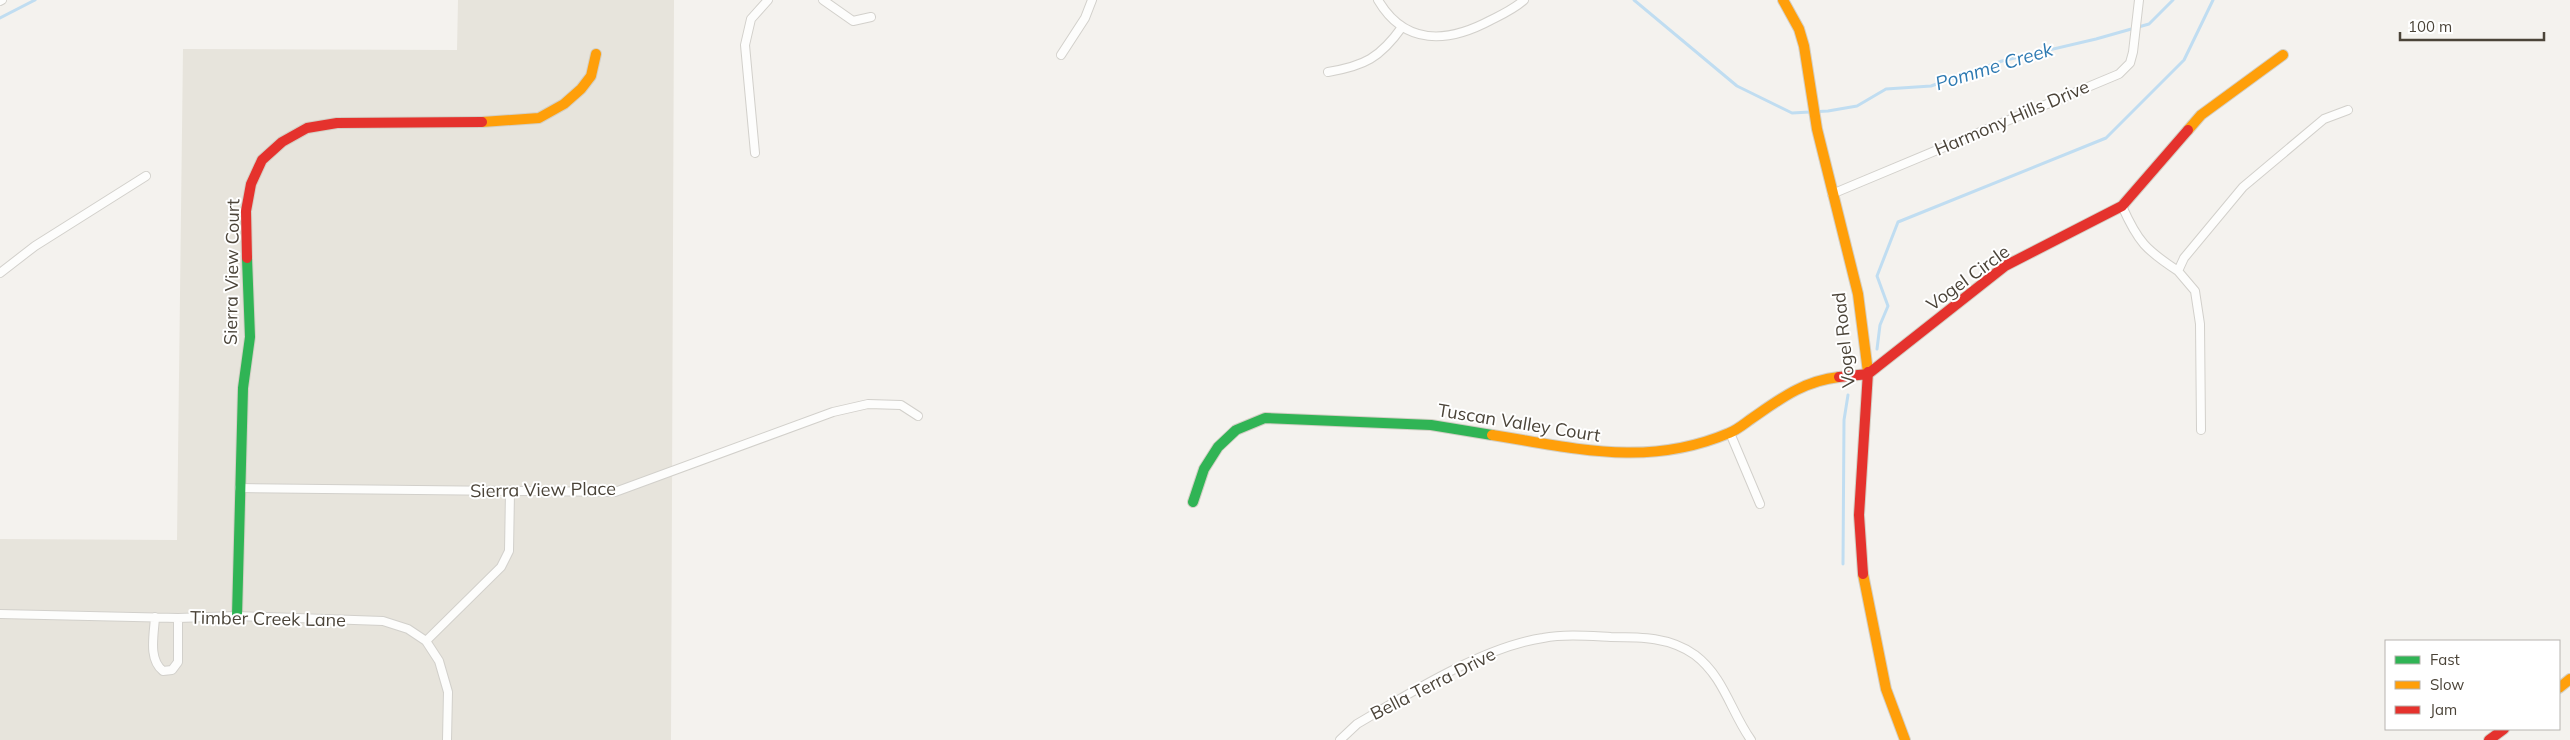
<svg xmlns="http://www.w3.org/2000/svg" width="2570" height="740" font-family="Mulish,sans-serif">
<rect width="100%" height="100%" fill="#f4f2ee"/>
<path fill="#e7e4dc" d="M458,0H674L671,740H0V539L177,540L183,49L457,50Z"/>
<g fill="none" stroke-linecap="round" stroke-linejoin="round">
<path stroke="#c0ddf1" stroke-width="3" d="M1634,0L1737,86L1792,113L1828,111L1857,106L1886,89L1931,86L2002,61L2096,39L2149,24L2173,0
M0,18L35,0
M1877,349L1880,325L1888,306L1877,276L1898,222L2106,138L2184,60L2213,0
M1843,564L1844,420L1848,395"/>
<defs>
<path id="street" d="M823,0L853,21L871,17
M1378,0C1405,46 1448,43 1491,20C1503,14 1514,9 1524,0
M0,1L2,0
M1061,55L1085,18L1092,0
M1328,72C1364,66 1380,58 1402,27
M755,153L745,45L751,19L768,0
M1832,194L2119,74L2130,63L2133,52L2139,0
M2122,206C2138,242 2146,250 2178,271
M0,273L35,246L146,176
M2201,430L2200,324L2195,291L2178,271L2184,258L2243,187L2324,119L2348,110
M1730,433L1760,504
M239,488L615,492L833,412L868,404L901,405L918,416
M0,614L178,618L237,616L383,621L408,629L426,641L439,661L448,692L447,740
M155,617C154,635 148,659 163,671L172,670L178,662V618
M426,641L501,567L509,551L510,492
M1340,740L1357,724C1410,693 1483,647 1543,638C1565,634 1589,636 1611,637C1641,637 1670,637 1695,655C1724,677 1731,712 1751,740"/>
<path id="fast" d="M1193,502L1204,469L1218,447L1236,430L1265,418L1431,425L1492,435
M237,616L243,388L250,337L247,258"/>
<path id="slow" d="M1783,0L1799,29L1804,46L1817,129L1858,294L1868,372
M482,122L539,118L564,104L581,89L591,76L596,54
M2188,130L2201,115L2283,55
M1492,435C1575,448 1647,468 1729,433C1737,430 1744,424 1751,419C1780,399 1803,381 1839,377
M1863,574L1886,689L1905,740
M2559,688L2570,679"/>
<path id="jam" d="M247,258L246,211L251,184L262,160L282,142L307,128L337,123L482,122
M1839,377L1868,374L2005,266L2122,206L2188,130
M1863,574L1859,515L1868,372
M2489,740L2504,729"/>
</defs>
<use href="#street" stroke="#d2d0cb" stroke-width="10"/>
<use href="#fast" stroke="#d3cfc5" stroke-width="12"/>
<use href="#slow" stroke="#d3cfc5" stroke-width="12"/>
<use href="#jam" stroke="#d3cfc5" stroke-width="12"/>
<use href="#street" stroke="#fdfdfc" stroke-width="8"/>
<use href="#fast" stroke="#30b455" stroke-width="10"/>
<use href="#slow" stroke="#ff9f0a" stroke-width="10"/>
<use href="#jam" stroke="#e5322d" stroke-width="10"/>
</g>
<g text-anchor="middle" stroke-width="4" stroke-linejoin="round" paint-order="stroke">
<g font-size="18" fill="#4b4439" stroke="#fff">
<text transform="translate(2012 118) rotate(-23)" y="6">Harmony Hills Drive</text>
<text transform="translate(232 272) rotate(-89)" y="6">Sierra View Court</text>
<text transform="translate(1968 278) rotate(-36)" y="6">Vogel Circle</text>
<text transform="translate(1844 340) rotate(-96)" y="6">Vogel Road</text>
<text transform="translate(1519 423) rotate(9)" y="6">Tuscan Valley Court</text>
<text transform="translate(543 490) rotate(-1)" y="6">Sierra View Place</text>
<text transform="translate(268 619) rotate(1)" y="6">Timber Creek Lane</text>
<text transform="translate(1433 684) rotate(-27)" y="6">Bella Terra Drive</text>
</g>
<g font-size="19" font-style="italic" fill="#2e7ab2" stroke="#fff">
<text transform="translate(1994 66) rotate(-17)" y="7">Pomme Creek</text>
</g>
</g>
<rect x="2385" y="640" width="175" height="90" fill="#ffffff" stroke="#b7b4b0"/>
<rect x="2395" y="656" width="25" height="8" fill="#30b455" stroke="#b7b4b0"/>
<text x="2430" y="665" font-size="15" fill="#4b4439">Fast</text>
<rect x="2395" y="681" width="25" height="8" fill="#ff9f0a" stroke="#b7b4b0"/>
<text x="2430" y="690" font-size="15" fill="#4b4439">Slow</text>
<rect x="2395" y="706" width="25" height="8" fill="#e5322d" stroke="#b7b4b0"/>
<text x="2430" y="715" font-size="15" fill="#4b4439">Jam</text>
<path d="M2400 32v8h144v-8" fill="none" stroke="#4b4439" stroke-width="2.5"/>
<text x="2408" y="32" font-size="15" fill="#4b4439" stroke="#ffffff" stroke-width="4" paint-order="stroke">100 m</text>
</svg>
